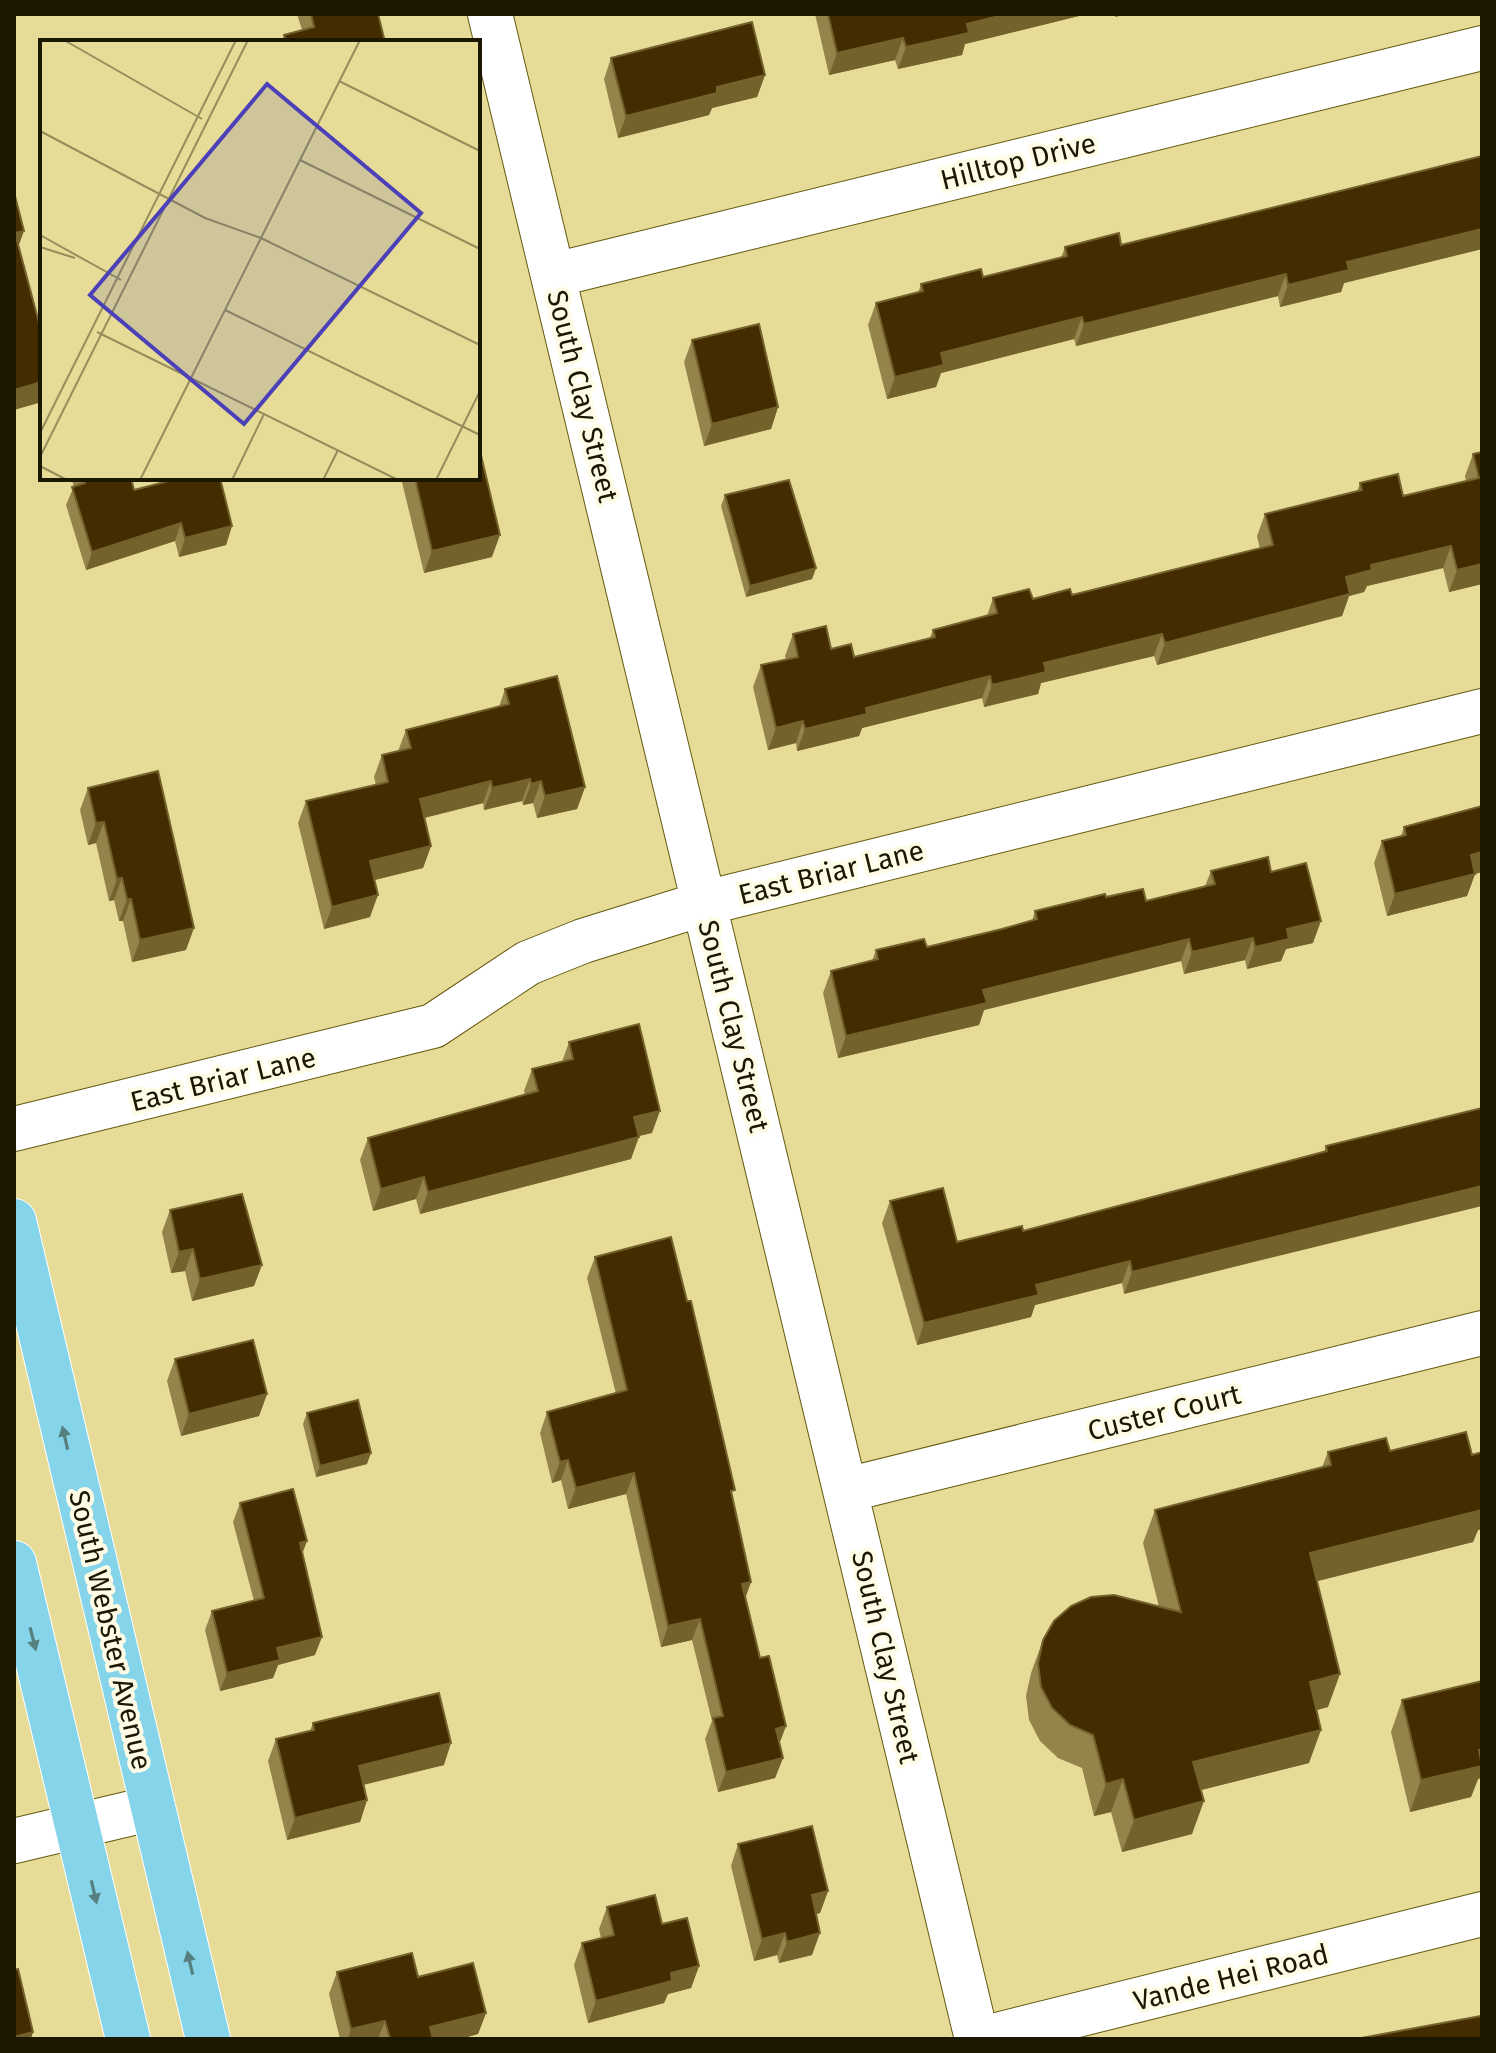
<svg xmlns="http://www.w3.org/2000/svg" width="1496" height="2053" font-family="'Fira Sans',sans-serif">
<rect width="100%" height="100%" fill="#e6dc97"/>
<g fill="none" stroke-linecap="round" stroke-linejoin="round">
<defs>
<path id="minor" d="M490,14L977,2039
M554,275L1482,48
M14,1129L433,1026L528,963L583,941L705,903L1482,711
M846,1490L1482,1333
M14,1841L153,1808
M981,2039L1482,1914"/>
<path id="major" d="M14,1221L208,2039
M14,1563L128,2039"/>
</defs>
<use href="#minor" stroke="#635910" stroke-width="46"/>
<use href="#major" stroke="#fff" stroke-width="46"/>
<use href="#minor" stroke="#fff" stroke-width="44"/>
<use href="#major" stroke="#86d4e9" stroke-width="44"/>
</g>
<path fill="#94844c" d="M297,14H378L385,42H282L284,35L302,30Z
M815,14H1087L965,44L962,55L898,69L895,60L829,75Z
M611,58L765,75L757,97L712,108L709,115L618,138L604,79Z
M1482,156V249L1344,283L1341,292L1280,307L1278,296L1076,346L1074,339L941,373L936,387L887,399L868,325L876,303L918,293L921,284L983,277L1061,258L1065,247L1121,245Z
M692,340L778,407L771,429L704,446L684,362Z
M1482,452V584L1449,592L1443,568L1367,586L1364,592L1349,596L1342,616L1157,665L1154,656L1041,683L1038,694L984,707L982,698L862,728L859,736L797,751L796,743L768,750L753,687L761,665L786,660L785,656L793,634L854,657L930,638L933,630L987,616L993,598L1033,599L1072,595L1260,549L1257,536L1265,514L1357,492L1360,483L1403,496L1466,481L1465,476L1473,454Z
M71,478H131L134,490L232,526L226,545L179,557L175,541L86,570L66,505L74,486Z
M401,478H478L492,557L424,573Z
M725,495L816,568L812,579L746,597L721,506Z
M505,689L585,787L577,809L537,818L533,803L523,805L522,801L484,810L483,803L424,818L431,846L423,868L375,880L370,917L324,929L298,823L306,801L376,785L374,777L382,755L398,751L406,730L499,707Z
M88,788L186,950L132,962L123,921H119L114,900L109,901L96,843L88,845L80,810Z
M1482,806V872L1475,874L1467,896L1387,916L1374,863L1382,841L1401,836L1404,827Z
M1211,871L1271,872L1313,943L1286,949L1281,961L1247,969L1245,960L1184,974L1181,961L984,1010L979,1025L838,1058L823,993L831,971L872,961L876,950L927,947L1002,929L1032,921L1035,911L1106,897L1146,901L1205,886Z
M569,1042L652,1133L638,1136L631,1159L420,1214L416,1199L373,1211L360,1160L368,1138L525,1095L524,1091L532,1069L562,1062Z
M1482,1108L1124,1294L1122,1283L1035,1305L1031,1317L917,1345L882,1223L890,1201L957,1242L1023,1231L1324,1152L1326,1146Z
M170,1210L254,1286L192,1301L185,1271L171,1273L162,1232Z
M595,1257L732,1497L746,1598L760,1658L786,1726L779,1744L783,1758L775,1778L718,1792L705,1739L712,1721L692,1640L661,1647L626,1494L568,1509L561,1480L552,1483L540,1433L547,1412L616,1394L587,1278Z
M175,1359L267,1394L259,1416L181,1436L167,1381Z
M307,1413L367,1464L316,1477L303,1424Z
M1390,1451L1472,1455L1482,1452V1529L1478,1530L1473,1542L1317,1581L1328,1707L1316,1710L1309,1763L1201,1790L1192,1834L1122,1852L1111,1812L1094,1816L1082,1768L1058,1758L1040,1741L1029,1720L1026,1696L1031,1673L1043,1640L1159,1607L1143,1543L1155,1510L1322,1467L1328,1452Z
M240,1503L302,1553L315,1655L278,1665L273,1678L220,1691L205,1630L212,1611L254,1601L233,1522Z
M1402,1700L1478,1779L1471,1797L1410,1812L1391,1732Z
M313,1723L444,1765L364,1784L367,1800L360,1822L287,1840L268,1761L276,1739L310,1731Z
M738,1844L828,1891L820,1913L816,1914L812,1955L779,1963L777,1955L754,1961L731,1866Z
M607,1907L662,1924L699,1966L691,1988L668,1994L664,2003L588,2023L574,1965L582,1943L601,1938L599,1929Z
M337,1972L418,1977L486,2013L478,2034L460,2039H340L329,1994Z"/>
<path fill="#74622d" d="M1007,14H1087L965,44L962,55L898,69L906,47L967,24Z
M1116,14H1128L1115,17Z
M903,38L895,60L829,75L837,53Z
M765,75L757,97L712,108L709,115L618,138L626,116L717,87Z
M1482,229V249L1344,283L1341,292L1280,307L1288,285L1347,262Z
M24,231L16,253L15,233Z
M1286,274L1278,296L1076,346L1084,324Z
M1082,317L1074,339L941,373L936,387L887,399L895,377L941,353Z
M42,382V402L14,410V390Z
M778,407L771,429L704,446L712,424Z
M181,523L175,541L86,570L92,552Z
M232,526L226,545L179,557L185,538Z
M500,535L492,557L424,573L432,551Z
M1451,546L1443,568L1367,586L1364,592L1349,596L1342,616L1157,665L1165,643L1346,577L1371,565Z
M1482,564V584L1449,592L1457,570Z
M816,568L812,579L746,597L750,586Z
M1162,634L1154,656L1041,683L1038,694L984,707L992,685L1044,663Z
M990,676L982,698L862,728L859,736L797,751L805,729L866,708Z
M803,721L796,743L768,750L776,728Z
M530,779L522,801L484,810L492,788Z
M491,781L483,803L412,821L420,799Z
M541,781L533,803L523,805L531,784Z
M585,787L577,809L537,818L545,796Z
M104,822L96,843L88,845L96,823Z
M431,846L423,868L362,883L370,861Z
M1482,852V872L1475,874L1467,896L1387,916L1395,894L1471,855Z
M122,878L114,900L109,901L117,879Z
M378,895L370,917L324,929L332,907Z
M127,899H131L123,921H119Z
M1321,921L1313,943L1286,949L1281,961L1247,969L1255,947L1287,929Z
M194,928L186,950L132,962L140,940Z
M1253,938L1245,960L1184,974L1192,952Z
M1189,939L1181,961L984,1010L979,1025L838,1058L846,1036L983,990Z
M660,1111L652,1133L626,1139L634,1117Z
M639,1137L631,1159L420,1214L428,1192Z
M424,1177L416,1199L373,1211L381,1189Z
M1482,1186V1206L1124,1294L1132,1272Z
M193,1249L185,1271L171,1273L179,1252Z
M1130,1261L1122,1283L1035,1305L1031,1317L917,1345L924,1323L1036,1285Z
M262,1265L254,1286L192,1301L200,1279Z
M267,1394L259,1416L181,1436L189,1414Z
M371,1453L367,1464L316,1477L320,1466Z
M568,1460L561,1480L552,1483L560,1462Z
M634,1473L626,1494L568,1509L576,1488Z
M1482,1500V1529L1478,1530L1473,1542L1298,1586L1310,1553Z
M307,1541L300,1560V1543Z
M751,1582L744,1602L742,1584Z
M700,1619L692,1640L661,1647L668,1626Z
M322,1637L315,1655L278,1665L273,1678L220,1691L227,1673L277,1648Z
M1340,1674L1328,1707L1298,1715L1310,1682Z
M786,1726L778,1747L776,1729Z
M1321,1730L1309,1763L1181,1795L1193,1762Z
M451,1743L444,1765L351,1788L359,1766Z
M1482,1749V1778L1478,1779L1471,1797L1410,1812L1421,1780Z
M783,1758L775,1778L718,1792L726,1772Z
M1123,1779L1111,1812L1094,1816L1106,1784Z
M367,1800L360,1822L287,1840L295,1818Z
M1204,1801L1192,1834L1122,1852L1134,1820Z
M828,1891L820,1913L804,1917L812,1895Z
M785,1933L777,1955L754,1961L762,1939Z
M820,1933L812,1955L779,1963L787,1942Z
M699,1966L691,1988L668,1994L664,2003L588,2023L596,2001L671,1973Z
M486,2013L478,2034L460,2039H426L430,2027Z
M385,2021L378,2039H348L351,2029Z
M33,2032L31,2039H14V2037Z"/>
<path fill="#432d00" stroke="#74622d" stroke-width="2" d="M311,14H378L385,42H286L284,35L314,27Z
M828,14H1007L967,24L969,33L906,47L903,38L837,53Z
M752,22L765,75L717,87V93L626,116L611,58Z
M1482,156V229L1347,262L1349,270L1288,285L1286,274L1084,324L1082,317L941,353L944,365L895,377L876,303L923,291L921,284L981,269L983,277L1067,256L1065,247L1119,233L1121,245Z
M14,192L24,231L15,233L42,334V382L14,390Z
M759,324L778,407L712,424L692,340Z
M478,447H479L500,535L432,551L415,478H478Z
M1482,452V564L1457,570L1451,546L1371,565L1372,570L1346,577L1350,594L1165,643L1162,634L1044,663L1046,672L992,685L990,676L866,708L867,714L805,729L803,721L776,728L761,665L798,657L793,634L826,626L831,649L851,644L854,657L935,637L933,630L997,613L993,598L1029,589L1033,599L1070,589L1072,595L1273,545L1265,514L1362,490L1360,483L1398,474L1403,496L1479,478L1473,454Z
M83,478H131L134,490L180,478H220L232,526L185,538L181,523L92,552L72,487L85,483Z
M789,480L816,568L750,586L725,495Z
M557,676L585,787L545,796L541,781L531,784L530,779L492,788L491,781L420,799L431,846L370,861L378,895L332,907L306,801L388,782L382,755L411,748L406,730L509,704L505,689Z
M158,771L194,928L140,940L131,899H127L122,878L117,879L104,822L96,823L88,788Z
M1482,806V852L1471,855L1475,874L1395,894L1382,841L1406,835L1404,827Z
M1268,857L1271,872L1306,863L1321,921L1287,929L1289,939L1255,947L1253,938L1192,952L1189,939L983,990L987,1003L846,1036L831,971L878,959L876,950L924,939L927,947L1002,929L1037,919L1035,911L1105,894L1106,897L1143,889L1146,901L1215,884L1211,871Z
M639,1024L660,1111L634,1117L639,1137L428,1192L424,1177L381,1189L368,1138L538,1091L532,1069L573,1059L569,1042Z
M1482,1108V1186L1132,1272L1130,1261L1036,1285L1039,1295L924,1323L890,1201L943,1188L957,1242L1022,1226L1023,1231L1327,1151L1326,1146Z
M242,1194L262,1265L200,1279L193,1249L179,1252L170,1210Z
M671,1237L687,1301H691L735,1490L731,1491L751,1582L742,1584L760,1658L769,1656L786,1726L776,1729L783,1758L726,1772L713,1718L723,1716L700,1619L668,1626L634,1473L576,1488L568,1460L560,1462L547,1412L627,1390L595,1257Z
M253,1340L267,1394L189,1414L175,1359Z
M358,1400L371,1453L320,1466L307,1413Z
M1466,1432L1472,1455L1482,1452V1510L1310,1553L1340,1674L1310,1682L1321,1730L1193,1762L1204,1801L1134,1820L1123,1779L1106,1784L1093,1735L1070,1725L1052,1708L1041,1687L1038,1663L1043,1640L1054,1621L1071,1606L1091,1597L1114,1595L1181,1612L1155,1510L1331,1465L1328,1452L1386,1438L1390,1451Z
M293,1489L307,1541L300,1543L322,1637L277,1648L280,1660L227,1673L212,1611L264,1598L240,1503Z
M1482,1681V1749L1479,1750L1482,1766L1421,1780L1402,1700Z
M439,1693L451,1743L359,1766L367,1800L295,1818L276,1739L314,1730L313,1723Z
M812,1826L828,1891L812,1895L820,1933L787,1942L785,1933L762,1939L738,1844Z
M655,1895L662,1924L687,1918L699,1966L671,1973L672,1981L596,2001L582,1943L614,1935L607,1907Z
M412,1953L418,1977L473,1963L486,2013L430,2027L433,2039H390L385,2021L351,2029L337,1972Z
M18,1969L33,2032L14,2037V1970Z
M1481,2016L1482,2039H1361V2038Z"/>
<defs><path id="oneway-solid" d="M-6-.8H1V-3.2L6.5 0L1 3.2V.8H-6Z" transform="scale(2)"/></defs>
<g fill="#567f80">
<use href="#oneway-solid" transform="translate(65 1438) rotate(-103)"/>
<use href="#oneway-solid" transform="translate(33 1639) rotate(76)"/>
<use href="#oneway-solid" transform="translate(94 1892) rotate(77)"/>
<use href="#oneway-solid" transform="translate(190 1963) rotate(-103)"/>
</g>
<g text-anchor="middle" stroke-width="8" stroke-linejoin="round" paint-order="stroke">
<g font-size="28" fill="#1b1700" stroke="#fefce7">
<text transform="translate(1018 161) rotate(-14)" y="10">Hilltop Drive</text>
<text transform="translate(583 396) rotate(76)" y="10">South Clay Street</text>
<text transform="translate(831 872) rotate(-14)" y="10">East Briar Lane</text>
<text transform="translate(734 1026) rotate(76)" y="10">South Clay Street</text>
<text transform="translate(223 1079) rotate(-14)" y="10">East Briar Lane</text>
<text transform="translate(1164 1412) rotate(-14)" y="10">Custer Court</text>
<text transform="translate(111 1630) rotate(77)" y="10">South Webster Avenue</text>
<text transform="translate(886 1657) rotate(77)" y="10">South Clay Street</text>
<text transform="translate(1231 1977) rotate(-14)" y="10">Vande Hei Road</text>
</g>
</g>
<g transform="translate(40 40)">
<rect width="440" height="440" fill="#e6dc97"/>
<path fill="none" stroke="#958d5b" stroke-width="2" d="M24,0L162,79M299,41L440,111M0,91L165,178L221,198L440,305M260,120L440,209M0,195L81,240M0,207L35,218M185,270L440,395M57,292L358,440M0,393L196,0M0,417L208,0M0,426L27,440M100,440L320,0M192,440L224,374M283,440L298,410M396,440L440,351"/>
<path fill="#4b40b7" fill-opacity="0.15" stroke="#4b40b7" stroke-width="4" d="M227,44L381,173L204,384L50,255Z"/>
<rect width="440" height="440" fill="none" stroke="#1b1700" stroke-width="4"/>
</g>
<rect width="1496" height="2053" fill="none" stroke="#1b1700" stroke-width="32"/>
</svg>
